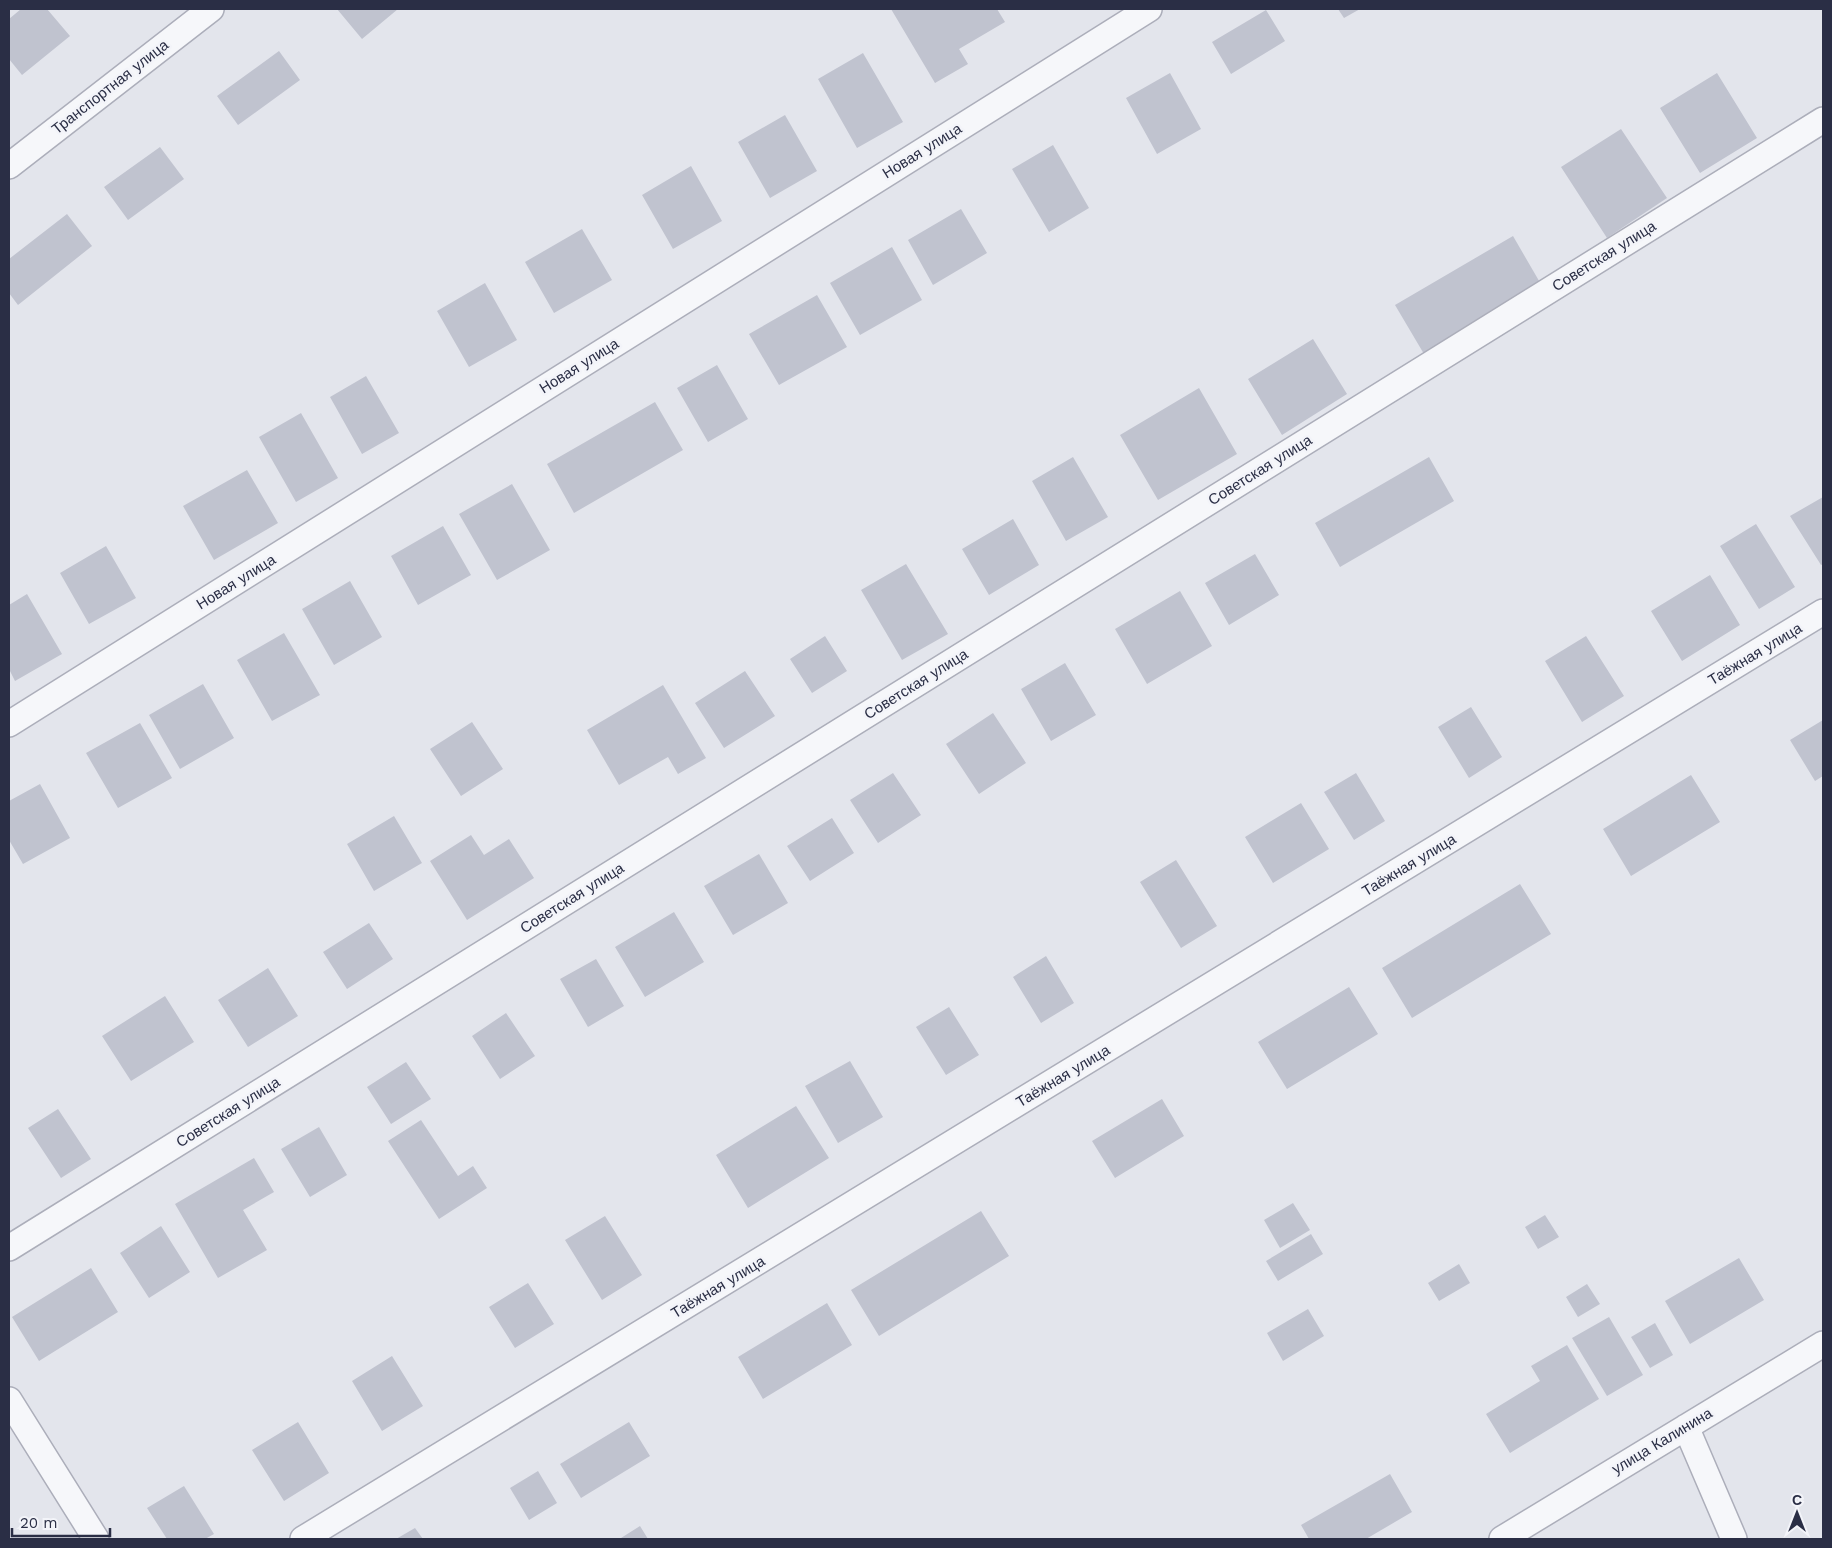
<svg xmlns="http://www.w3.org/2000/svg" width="1832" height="1548" font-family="'Work Sans',sans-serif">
<rect width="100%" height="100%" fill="#e3e5ec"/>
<path fill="#c0c3cf" d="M21,9H47L70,36L22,75L9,59V19Z
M337,9H398L362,39Z
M891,9H997L1005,22L959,49L968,64L935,83Z
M1338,9H1360L1344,18Z
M1266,10L1285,41L1231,74L1212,42Z
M279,51L300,80L238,125L217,96Z
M863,53L903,122L857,148L818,79Z
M1170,73L1201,129L1157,154L1126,98Z
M1717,73L1757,138L1700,173L1660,108Z
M785,115L817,171L770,198L738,142Z
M1621,129L1667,198L1607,238L1561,167Z
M1053,145L1089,208L1049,232L1012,169Z
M160,147L184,179L128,220L104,187Z
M691,166L722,221L673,249L642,195Z
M961,209L987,253L933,285L908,240Z
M67,214L92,246L18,305L9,293V259Z
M582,229L612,280L554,313L525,262Z
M1513,236L1542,286L1424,354L1395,305Z
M892,247L922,300L860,335L830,283Z
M485,283L517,340L469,367L437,311Z
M817,295L847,347L779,385L749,334Z
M1313,339L1347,394L1282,435L1248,379Z
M717,365L748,419L708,442L677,388Z
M366,376L399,433L362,454L330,397Z
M1199,388L1237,454L1158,500L1120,435Z
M655,402L683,450L574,513L547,464Z
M301,413L338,478L296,502L259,437Z
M1073,457L1108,517L1066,541L1032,481Z
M1429,457L1454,501L1340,567L1315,523Z
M247,470L278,523L214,560L183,506Z
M512,484L550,550L497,580L459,514Z
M1823,497V564L1821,565L1790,516Z
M1013,519L1039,565L989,595L962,549Z
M1756,524L1795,587L1759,609L1720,546Z
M443,526L471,575L418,605L391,556Z
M106,546L136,598L89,624L60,573Z
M1255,554L1279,595L1229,625L1205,583Z
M906,564L948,634L902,660L861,590Z
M1710,575L1740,625L1682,661L1651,611Z
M350,581L382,637L334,665L302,609Z
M1180,591L1212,646L1147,684L1115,629Z
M27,594L62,654L15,681L9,669V605Z
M284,633L320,695L272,721L237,660Z
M825,636L847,671L812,693L790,659Z
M1586,636L1624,696L1582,722L1545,661Z
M1065,663L1096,715L1051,741L1021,689Z
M745,671L775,716L724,748L695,703Z
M203,684L234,738L180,769L149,715Z
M663,685L706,758L678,774L668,757L619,785L587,730Z
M1471,707L1502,757L1469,778L1438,727Z
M993,713L1026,763L979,794L946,744Z
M1823,720V776L1815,781L1790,740Z
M472,722L503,769L461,796L430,749Z
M140,723L172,778L118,808L86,753Z
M893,773L921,815L878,843L850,800Z
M1356,773L1385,821L1354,840L1324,792Z
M1691,775L1720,822L1631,876L1603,829Z
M40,784L70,838L23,864L9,840V801Z
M1301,803L1329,849L1273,883L1245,837Z
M394,816L422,863L374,891L347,844Z
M832,818L854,853L810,881L787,846Z
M471,835L484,855L509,839L534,878L467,920L430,861Z
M759,854L788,903L733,935L704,886Z
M1176,860L1217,926L1181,948L1140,882Z
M1520,884L1551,934L1412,1018L1382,968Z
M674,912L704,962L645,997L615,947Z
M369,923L393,959L347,989L323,952Z
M1046,956L1074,1003L1041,1023L1013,977Z
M596,959L624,1006L588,1027L560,979Z
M268,968L298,1016L248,1047L218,1000Z
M1349,987L1378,1034L1287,1089L1258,1042Z
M165,996L194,1042L131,1081L102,1036Z
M949,1007L979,1055L946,1075L916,1027Z
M506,1013L535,1056L500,1079L472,1036Z
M850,1061L883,1117L838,1143L805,1086Z
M406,1062L431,1099L391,1124L367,1087Z
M1162,1099L1184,1136L1115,1178L1092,1141Z
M796,1106L829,1158L748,1208L716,1155Z
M58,1109L91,1159L61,1178L28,1128Z
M421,1120L458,1176L473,1166L487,1188L439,1219L388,1141Z
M319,1127L347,1175L310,1197L281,1149Z
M254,1158L274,1192L243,1210L267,1250L218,1278L175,1204Z
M1293,1203L1310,1230L1280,1248L1264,1220Z
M981,1211L1009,1256L879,1336L851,1290Z
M1545,1215L1559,1237L1538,1249L1525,1227Z
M605,1216L642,1275L602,1300L565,1240Z
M161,1226L190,1272L149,1298L120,1253Z
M1311,1234L1323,1254L1278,1281L1266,1261Z
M1739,1258L1764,1300L1690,1344L1665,1301Z
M1459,1264L1470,1283L1439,1301L1428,1283Z
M91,1268L118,1312L39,1361L12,1317Z
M528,1283L554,1324L515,1348L489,1307Z
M1587,1284L1600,1304L1578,1317L1566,1297Z
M827,1303L852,1345L763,1399L738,1357Z
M1308,1309L1324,1336L1283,1361L1267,1333Z
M1609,1317L1643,1375L1607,1396L1572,1338Z
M1655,1323L1673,1355L1650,1368L1631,1337Z
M1567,1345L1599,1399L1510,1453L1486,1414L1540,1381L1531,1366Z
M392,1356L423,1406L382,1431L352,1381Z
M298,1422L329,1473L284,1501L252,1450Z
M629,1422L650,1456L581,1498L560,1464Z
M538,1471L557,1503L529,1520L510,1488Z
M1390,1474L1412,1512L1366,1539H1309L1301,1525Z
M184,1486L214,1534L205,1539H167L147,1508Z
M640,1526L648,1539H622L621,1538Z
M415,1528L423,1539H396Z"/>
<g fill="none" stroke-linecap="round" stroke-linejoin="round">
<defs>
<path id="street" d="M9,166L211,9
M9,724L1149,9
M9,1248L1823,120
M9,1400L96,1539
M1686,1427L1734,1539
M303,1539L1823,612
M1502,1539L1823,1344"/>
</defs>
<use href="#street" stroke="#acaeba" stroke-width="28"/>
<use href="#street" stroke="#f6f7fa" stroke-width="25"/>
</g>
<g text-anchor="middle" stroke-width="5" stroke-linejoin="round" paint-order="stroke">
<g font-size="15" fill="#2a2e45" stroke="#f3f4f9">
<text transform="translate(110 87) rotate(-38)" y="5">Транспортная улица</text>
<text transform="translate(922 151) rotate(-32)" y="5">Новая улица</text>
<text transform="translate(1604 256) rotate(-32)" y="5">Советская улица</text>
<text transform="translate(579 366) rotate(-32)" y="5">Новая улица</text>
<text transform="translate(1260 470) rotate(-32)" y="5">Советская улица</text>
<text transform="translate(236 582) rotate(-32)" y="5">Новая улица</text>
<text transform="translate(1755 654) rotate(-31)" y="5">Таёжная улица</text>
<text transform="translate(916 684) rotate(-32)" y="5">Советская улица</text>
<text transform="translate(1409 865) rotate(-31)" y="5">Таёжная улица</text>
<text transform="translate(572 898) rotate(-32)" y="5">Советская улица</text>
<text transform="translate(1063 1076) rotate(-31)" y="5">Таёжная улица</text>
<text transform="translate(228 1112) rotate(-32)" y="5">Советская улица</text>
<text transform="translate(718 1287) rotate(-31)" y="5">Таёжная улица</text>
<text transform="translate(1662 1441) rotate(-31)" y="5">улица Калинина</text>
</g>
</g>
<rect width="1832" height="1548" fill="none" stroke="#2a2e45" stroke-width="20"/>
<g transform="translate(1797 1513)" stroke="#f3f4f9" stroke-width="4" paint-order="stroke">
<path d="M0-4L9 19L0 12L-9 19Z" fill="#2a2e45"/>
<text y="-8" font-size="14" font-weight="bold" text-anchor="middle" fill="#2a2e45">С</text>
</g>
<path d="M12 1528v8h98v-8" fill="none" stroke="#2a2e45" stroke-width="2.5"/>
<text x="20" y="1528" font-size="15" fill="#2a2e45" stroke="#f3f4f9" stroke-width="4" paint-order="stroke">20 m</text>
</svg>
